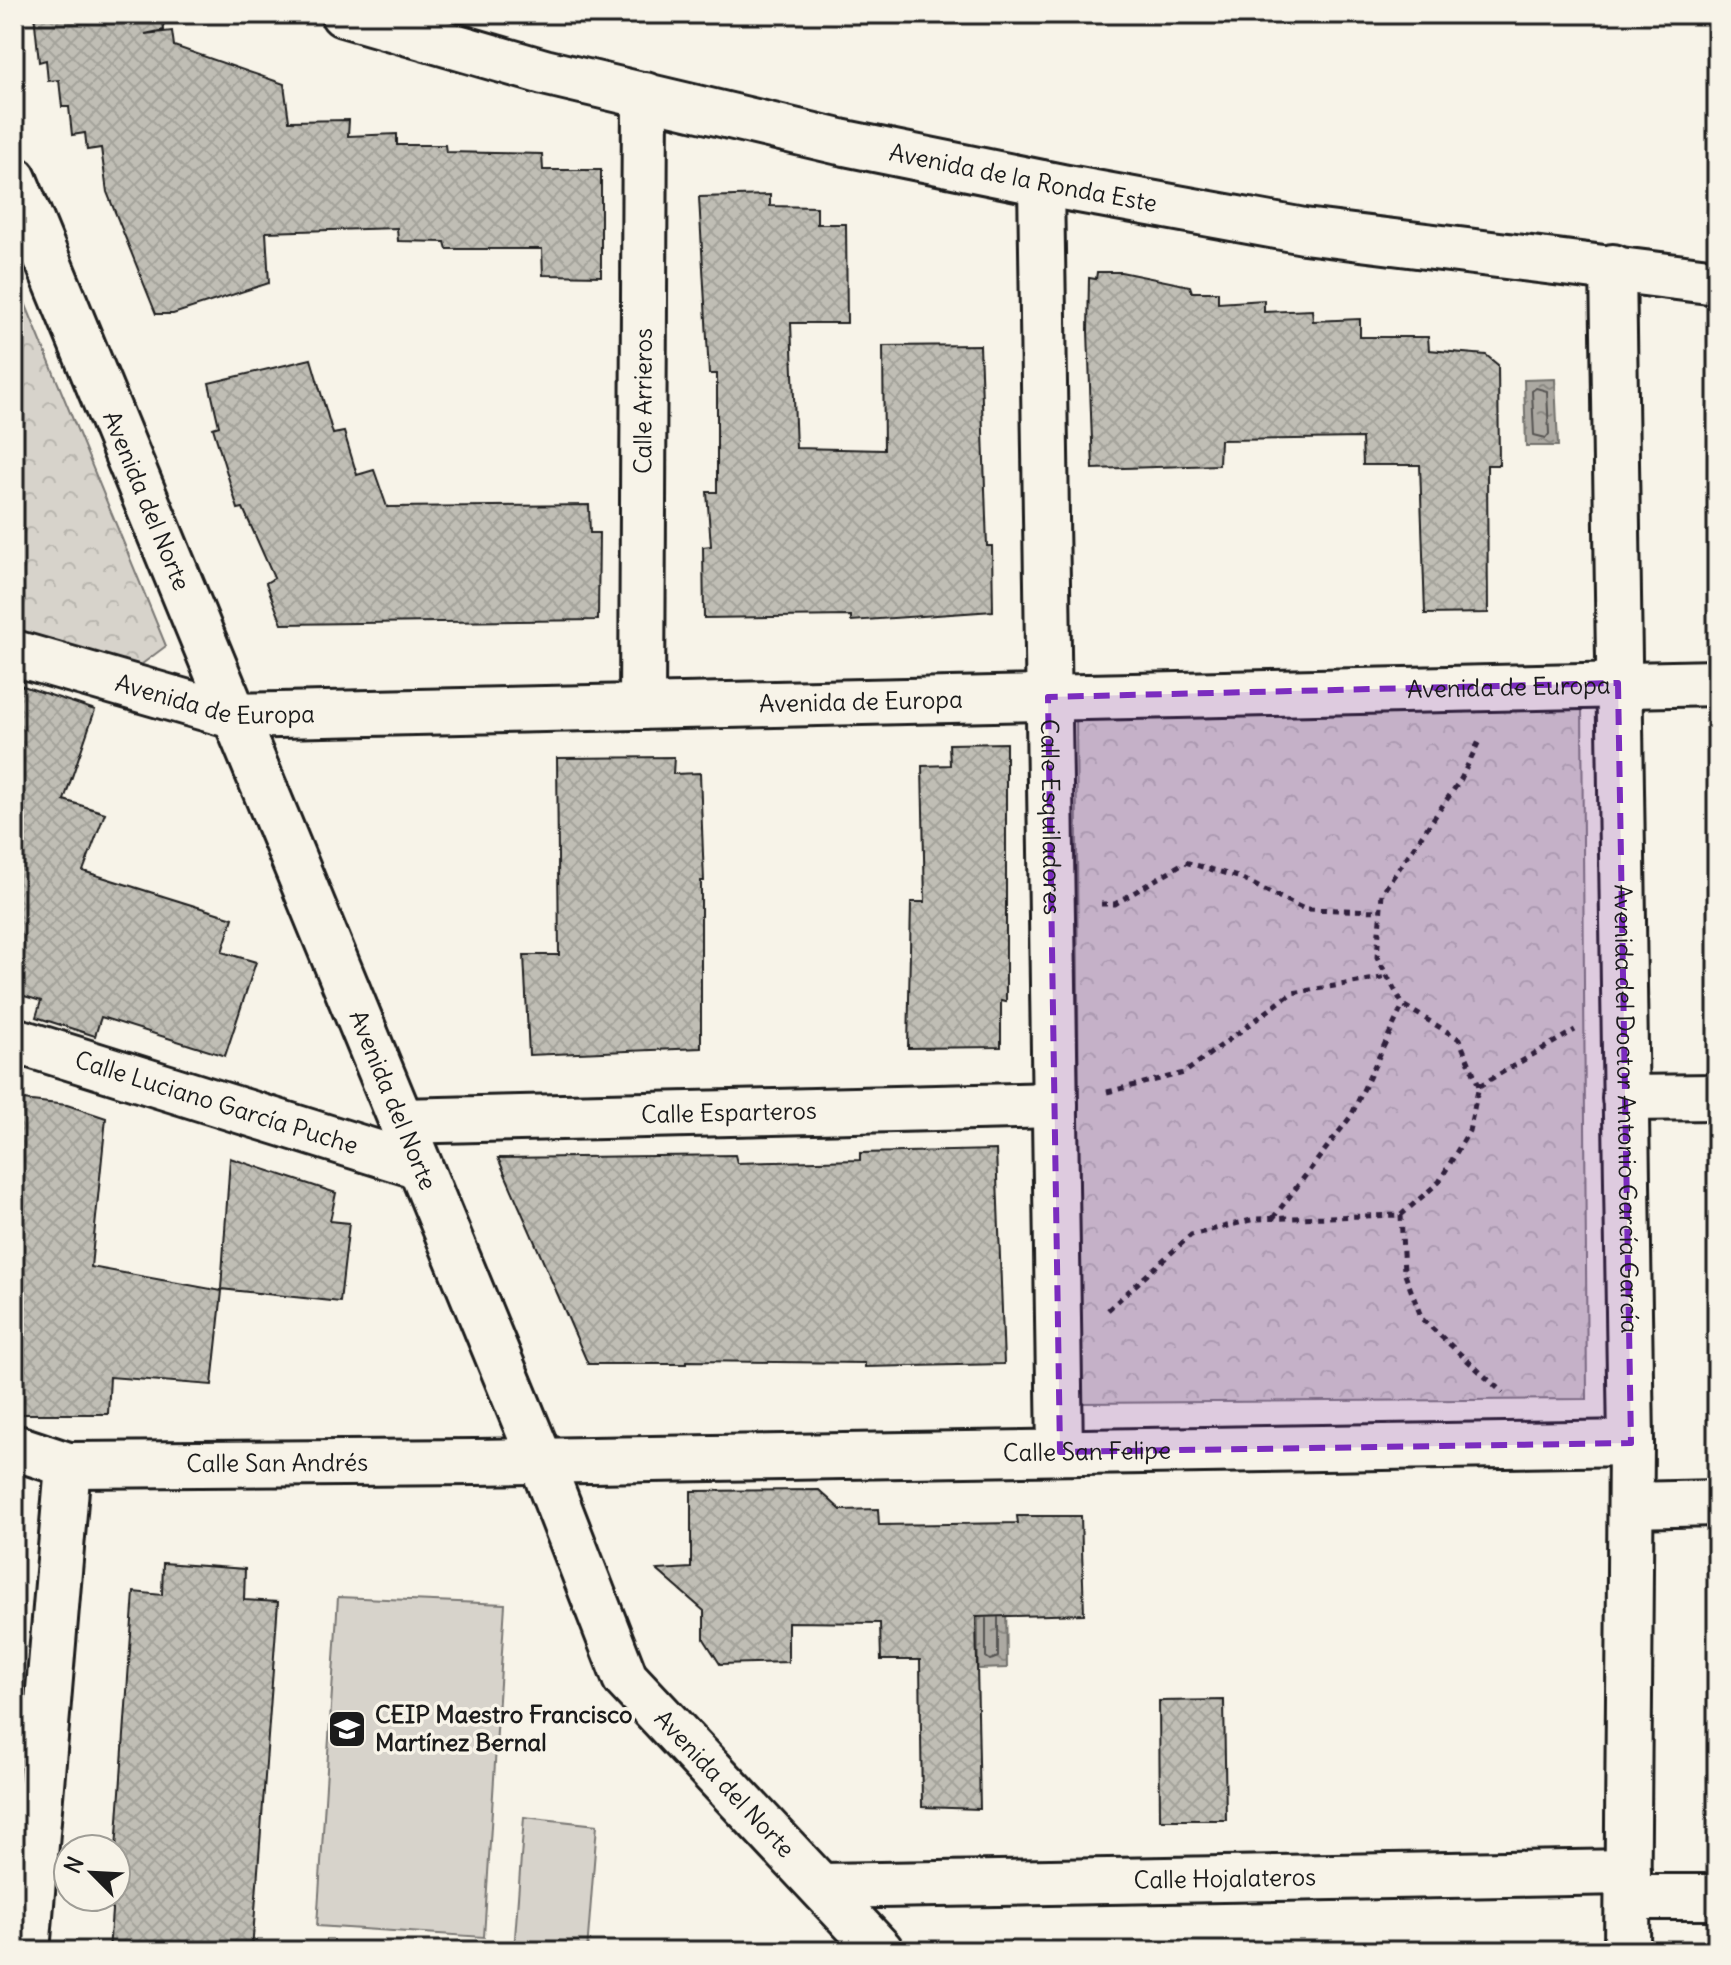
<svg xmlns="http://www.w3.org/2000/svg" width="1731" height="1965" font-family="Delius,sans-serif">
<defs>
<pattern id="park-crowns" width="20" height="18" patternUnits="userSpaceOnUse" patternTransform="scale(2)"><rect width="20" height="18" fill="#d7d3cb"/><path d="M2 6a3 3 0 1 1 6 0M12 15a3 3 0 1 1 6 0" fill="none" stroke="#b8b5ae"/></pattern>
<pattern id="water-ripples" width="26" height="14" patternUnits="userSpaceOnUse" patternTransform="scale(2)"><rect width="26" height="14" fill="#aca9a2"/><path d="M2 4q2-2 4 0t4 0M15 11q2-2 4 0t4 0" fill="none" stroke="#8b8983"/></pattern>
<pattern id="building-cross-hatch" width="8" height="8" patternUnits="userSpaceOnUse" patternTransform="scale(2)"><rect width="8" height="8" fill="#c0beb5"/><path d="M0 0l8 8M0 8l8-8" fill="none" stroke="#a4a39b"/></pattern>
</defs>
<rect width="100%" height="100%" fill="#f7f3e8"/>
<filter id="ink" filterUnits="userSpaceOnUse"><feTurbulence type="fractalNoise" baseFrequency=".0125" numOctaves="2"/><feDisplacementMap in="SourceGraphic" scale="16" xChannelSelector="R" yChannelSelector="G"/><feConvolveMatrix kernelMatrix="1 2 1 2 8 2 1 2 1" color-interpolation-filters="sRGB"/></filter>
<g filter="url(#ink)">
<path fill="url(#park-crowns)" stroke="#7a7874" stroke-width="2" d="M14,276L166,646L134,670L14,628Z
M1582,705L1587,1399L1081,1403L1076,710Z"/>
<path fill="#d7d3cb" stroke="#7a7874" stroke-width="2" d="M338,1597L505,1604L484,1937L317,1926Z
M524,1817L597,1825L587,1951H514Z"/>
<path fill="url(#water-ripples)" stroke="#72716c" stroke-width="2" d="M1555,379L1558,446H1526L1524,380Z
M978,1600L1006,1601L1007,1668L978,1669Z"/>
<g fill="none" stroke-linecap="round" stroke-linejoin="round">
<path stroke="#565452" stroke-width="2" d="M1536,388L1547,391L1549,434L1546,438L1534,435L1532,391Z
M986,1619V1657L990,1660L998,1657V1618"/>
</g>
<path fill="url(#building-cross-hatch)" stroke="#1c1c1c" stroke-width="2" d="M34,14H162L164,30L145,34L172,31L174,46L284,84L289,121L349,120L348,136L397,134V145H445L446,152L542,154L543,170H601V276L543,275L542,249H447L445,242L398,241L397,228L266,232L269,283L173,314H156L107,192L101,148L87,150L85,133L72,135L69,107H62L59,80L48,81L46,60L39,62Z
M770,195V206L817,207V224H846L847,323H791L796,448L884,450L883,346L980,345L987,546H992L993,611L851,621V616L704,618L703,547L711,546L707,492H717V374H709L699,197Z
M1097,272H1121L1190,286L1192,292H1218V303L1264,300V312L1312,310L1313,321L1360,319V337H1428L1429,350L1486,355L1498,365L1499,465H1487L1488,613L1425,614L1420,465H1363L1362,438L1220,440L1219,465L1093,469L1088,331L1089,278L1096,279Z
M311,359L333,434L344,432L357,475L374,470L387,507L589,505L590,533H599L598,620L282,624L266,583L274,578L243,508L238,509L213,428L219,426L209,383Z
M14,683L95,710L64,800L105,813L83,871L233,918L222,952L256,962L225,1056L101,1017L95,1036L36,1017L41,1001L14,993Z
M1006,743V1002L1001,1001V1047L908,1048L911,902H925L922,766L950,765L949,744Z
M674,757L673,774L700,773L704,881H701V1048L529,1055L524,955H559L557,758Z
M14,1099L67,1105L106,1118L91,1267L222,1291L212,1385L110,1377L108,1414H14Z
M996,1150L1004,1364L865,1367V1363L687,1361V1364H588L498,1158L735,1155L737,1163L860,1160V1153Z
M230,1158L336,1193L330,1221L349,1223L340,1302L221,1289Z
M819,1490L841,1510L878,1509L879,1525L1018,1523L1017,1516H1081L1084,1614L976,1617L980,1809L922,1807L920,1660H881L880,1623L788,1622V1662L720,1664L704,1639V1611L657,1570L691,1568V1491Z
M163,1563L245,1569L244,1600L278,1602L252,1951H109L113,1897H116V1849L134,1592L162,1595Z
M1224,1700L1226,1820H1160L1159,1701Z"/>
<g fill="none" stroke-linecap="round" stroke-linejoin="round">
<defs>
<g id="minor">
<path id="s1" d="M343,14L544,72L840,142L1062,187L1304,231L1717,282"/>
<path id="s2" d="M14,179L541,1461L625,1678L881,1951"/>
<path id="s3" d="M1041,183L1060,1452"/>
<path id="s4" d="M1613,267L1631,1443L1627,1951"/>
<path id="s5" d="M14,653L233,716L1717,683"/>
<path id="s6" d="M642,707L645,95"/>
<path id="s7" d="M14,1040L419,1166"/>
<path d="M1625,1098L1717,1097"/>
<path id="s8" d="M401,1121L1055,1105"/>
<path id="s9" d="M14,1447L68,1465L475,1462L1631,1443"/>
<path d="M1631,1505L1717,1503"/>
<path id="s10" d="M821,1886L1628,1872"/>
<path d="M1628,1897H1717"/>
<path d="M27,1951L68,1465"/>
</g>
</defs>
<use href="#minor" stroke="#1c1c1c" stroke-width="50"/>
<path stroke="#1c1c1c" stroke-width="5" stroke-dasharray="6 6" stroke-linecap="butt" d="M1101,904H1115L1185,862L1238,877L1304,909L1380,911
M1479,1086L1575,1030
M1107,1092L1184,1073L1292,993L1388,977
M1401,1215L1404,1272L1422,1319L1503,1393
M1273,1218L1351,1116L1403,1005
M1108,1310L1191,1235L1255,1219L1401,1215L1439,1182L1469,1131L1479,1086L1459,1039L1403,1005L1377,957L1382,893L1461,779L1480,739"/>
<use href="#minor" stroke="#f7f3e8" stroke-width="44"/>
</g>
</g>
<path fill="#7b2cbf" fill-opacity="0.2" stroke="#7b2cbf" stroke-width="6" stroke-dasharray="16 10" stroke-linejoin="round" d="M1618,683L1631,1443L1060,1452L1048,697Z"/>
<defs>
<symbol id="school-square" viewBox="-11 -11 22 22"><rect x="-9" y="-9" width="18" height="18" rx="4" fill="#1c1c1c" stroke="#f7f3e8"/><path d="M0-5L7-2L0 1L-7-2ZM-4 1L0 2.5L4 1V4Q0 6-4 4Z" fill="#fff"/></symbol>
</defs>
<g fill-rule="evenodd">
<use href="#school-square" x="325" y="1707" width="44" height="44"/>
</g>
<g text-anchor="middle" stroke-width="7" stroke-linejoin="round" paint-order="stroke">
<g font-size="24" fill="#1c1c1c" stroke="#f7f3e8">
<text dy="8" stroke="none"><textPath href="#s1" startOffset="700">Avenida de la Ronda Este</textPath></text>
<text dy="8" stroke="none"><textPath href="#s6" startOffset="306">Calle Arrieros</textPath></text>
<text dy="8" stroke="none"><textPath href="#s2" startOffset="348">Avenida del Norte</textPath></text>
<text dy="8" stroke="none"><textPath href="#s5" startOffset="1504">Avenida de Europa</textPath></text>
<text dy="8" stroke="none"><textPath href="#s5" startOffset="208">Avenida de Europa</textPath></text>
<text dy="8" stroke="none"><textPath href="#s5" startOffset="856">Avenida de Europa</textPath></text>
<text dy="8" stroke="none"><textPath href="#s3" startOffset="634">Calle Esquiladores</textPath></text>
<text dy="8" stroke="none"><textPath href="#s2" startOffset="996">Avenida del Norte</textPath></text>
<text dy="8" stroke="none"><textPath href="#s7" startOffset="212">Calle Luciano García Puche</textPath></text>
<text dy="8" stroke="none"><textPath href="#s4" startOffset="842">Avenida del Doctor Antonio García García</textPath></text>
<text dy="8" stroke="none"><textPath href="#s8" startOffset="328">Calle Esparteros</textPath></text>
<text dy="8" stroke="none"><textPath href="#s9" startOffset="1076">Calle San Felipe</textPath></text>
<text dy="8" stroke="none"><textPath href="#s9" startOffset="266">Calle San Andrés</textPath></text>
<text dy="8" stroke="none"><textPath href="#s2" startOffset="1764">Avenida del Norte</textPath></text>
<text dy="8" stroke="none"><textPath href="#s10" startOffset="404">Calle Hojalateros</textPath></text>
</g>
<g font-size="24" font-weight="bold" fill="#1c1c1c" stroke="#f7f3e8" text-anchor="start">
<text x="375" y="1723">CEIP Maestro Francisco<tspan x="375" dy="28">Martínez Bernal</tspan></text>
</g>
</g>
<rect width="1731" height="1965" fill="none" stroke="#f7f3e8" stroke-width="48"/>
<rect x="24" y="24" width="1683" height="1917" fill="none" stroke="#1c1c1c" stroke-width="3" filter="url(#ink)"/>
<g transform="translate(92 1873) rotate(294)"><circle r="38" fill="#f7f3e8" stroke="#9f9d96" stroke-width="2"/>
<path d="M0-6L14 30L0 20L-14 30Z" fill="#1c1c1c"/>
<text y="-12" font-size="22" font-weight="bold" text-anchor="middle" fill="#1c1c1c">N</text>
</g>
</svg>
